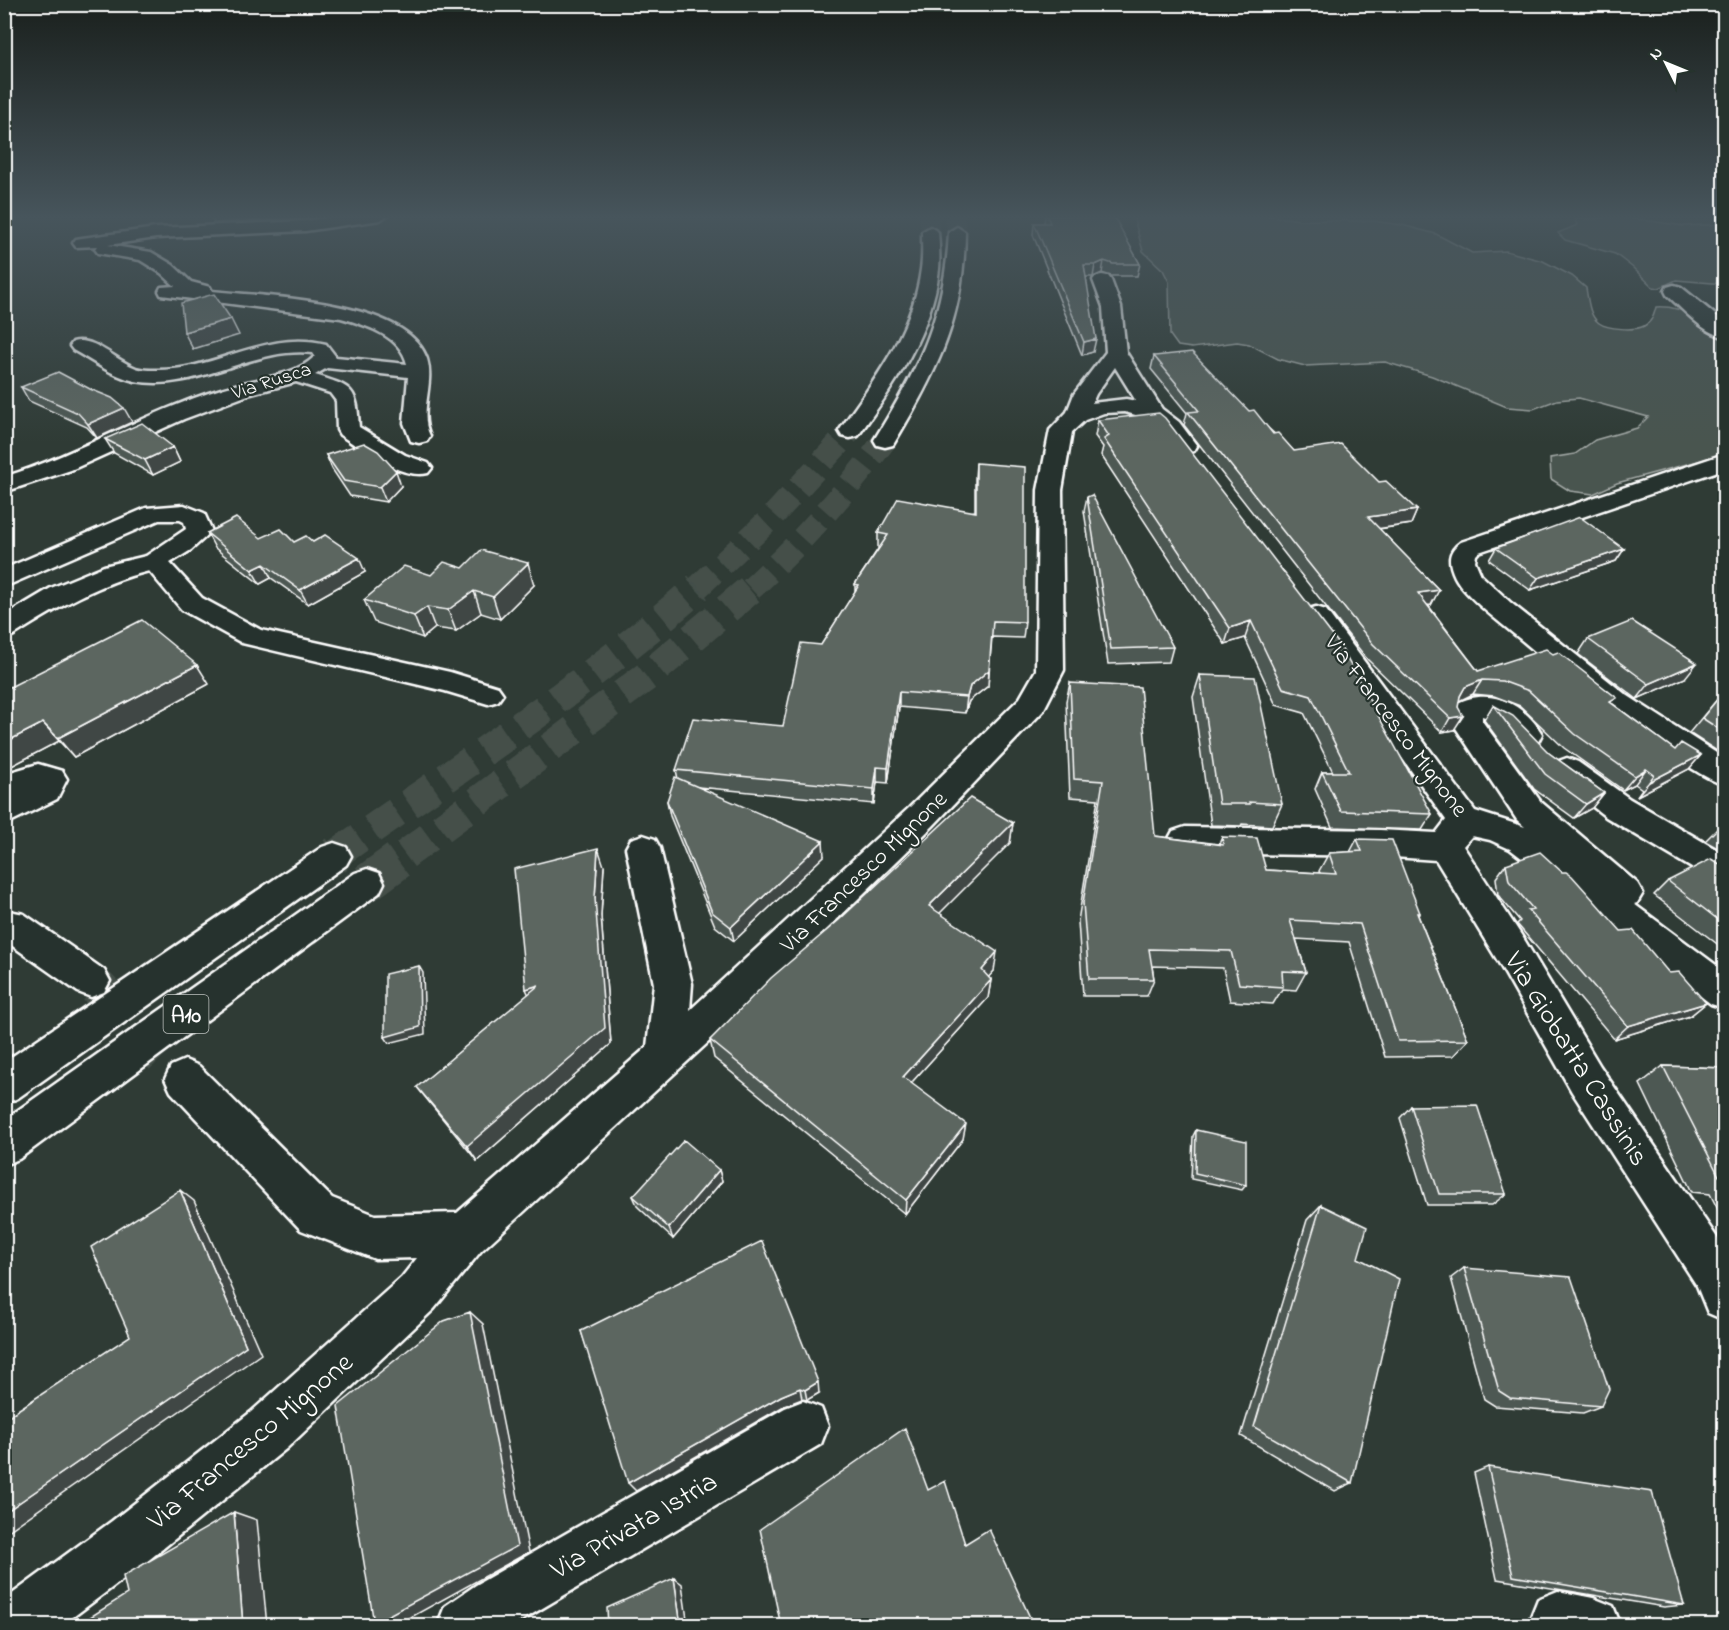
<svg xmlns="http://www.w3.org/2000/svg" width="1729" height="1630" font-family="'Indie Flower',sans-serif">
<rect width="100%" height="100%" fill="#2f3b35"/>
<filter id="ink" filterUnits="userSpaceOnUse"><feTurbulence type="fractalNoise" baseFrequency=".0167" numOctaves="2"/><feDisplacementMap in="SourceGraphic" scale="12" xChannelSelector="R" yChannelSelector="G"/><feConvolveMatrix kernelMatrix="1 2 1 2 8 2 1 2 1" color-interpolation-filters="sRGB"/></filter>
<g filter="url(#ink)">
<path fill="#4a544f" stroke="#a4aaa7" stroke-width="1.5" d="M1115,215H1263L1300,220L1373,221L1402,225L1436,234L1472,253L1506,251L1543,261L1572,276L1586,288C1588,299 1589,316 1599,323C1607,329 1635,331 1644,326C1652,322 1654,315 1656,307C1683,305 1698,321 1724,326V449L1713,457L1617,483L1593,494L1570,491L1551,479L1550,458L1575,454L1595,440L1637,428L1648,417L1579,398L1557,400L1533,409L1507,407L1432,376L1385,362L1305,366L1278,359L1249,344L1237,342L1192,348L1178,346L1170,335L1169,282L1163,270L1143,251L1134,219L1127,215Z
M1610,215L1684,226L1724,224V284L1676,280L1659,288L1653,287L1632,267L1615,254L1565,240L1558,233L1577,225L1575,219H1598Z"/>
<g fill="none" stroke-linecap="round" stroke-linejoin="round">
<path stroke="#444f49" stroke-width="38" stroke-dasharray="38 20" stroke-linecap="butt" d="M97,987L185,1079"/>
<path stroke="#444f49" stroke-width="19" stroke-dasharray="19 9" stroke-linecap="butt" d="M929,215L930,232
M954,215L957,232"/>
<path stroke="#444f49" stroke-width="24" stroke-dasharray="24 12" stroke-linecap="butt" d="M696,589L772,517L850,431
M751,589C801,543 844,494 885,440"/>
<path stroke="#444f49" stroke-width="30" stroke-dasharray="30 15" stroke-linecap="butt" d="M335,855C457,769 585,687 698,587
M405,855L647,676L753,587"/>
<path stroke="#444f49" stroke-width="38" stroke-dasharray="38 20" stroke-linecap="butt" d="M334,856L337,854
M367,883L407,854"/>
<defs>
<path id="minor" d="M345,215H388L380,220L305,231L156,238L108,245L151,252L173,265L191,282L210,287L212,291C265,297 407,299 427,359C435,384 418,412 430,436L427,441L419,443L411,441L404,423L408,377L327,368L315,375C352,387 357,387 359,427L405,455L428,463L432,468L428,473C401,480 362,449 340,435L337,430L336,401L330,393L296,382L251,394L184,419L71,470L4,492V477C85,452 157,405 239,384C263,378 297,375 315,356L313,353C252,346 197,393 135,381C112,376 93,361 73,350L70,346L73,342C94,336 116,361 136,368C142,370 151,370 158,370C216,370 267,329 326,344L336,357L407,364C401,336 366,325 341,318L161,295L159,291L161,287L175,286L161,273L140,260L98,253L95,249L97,246L76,247L73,243L76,239L82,238L156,228L305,221Z
M1102,275L1108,276L1111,280L1121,307L1126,352L1162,409L1179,422L1197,446L1194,451L1186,453L1178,451L1163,432L1146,418L1125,412L1104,413L1085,420L1072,432L1062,490L1064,670L1043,711L933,826L751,1003L481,1251L434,1309L287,1448L150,1559L61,1626H4V1600L112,1521L251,1412L402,1277L417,1258L375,1259L301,1230L171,1092L165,1079L171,1066L185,1060L199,1066L332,1198L375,1215L457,1213L647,1047L654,984L626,848L631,839L643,835L655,839L660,848L692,984L690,1010L909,808L1020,698L1036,670L1038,490L1050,430L1067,412L1074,394L1106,352L1103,307L1093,280L1096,276ZM1115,367L1136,401L1126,399L1092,403L1096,394Z
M1674,285L1681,287L1724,322V337C1703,333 1683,309 1667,295L1665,291L1667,287Z
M1724,454V469L1479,552L1476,555L1475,561L1481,575L1511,603L1625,694L1724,758V785C1707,779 1692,768 1676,759C1622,725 1573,683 1524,642C1506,627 1465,597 1455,577C1448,562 1447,552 1461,542Z
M184,505L204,513L212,531L191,550L170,563L202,598L261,630L450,672L498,687L503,694L498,701L488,704L445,691L242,643L182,610L149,571C99,583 57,608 14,635L4,638V616L51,588L104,566L146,556L186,529L184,522L180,520H159L4,587V569L146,508Z
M1316,607L1326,610L1475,811L1525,827L1517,820L1452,722V711L1456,704C1489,686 1524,703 1542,734L1538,742C1509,750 1507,722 1482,716V721L1541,802L1637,883L1643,893L1637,903L1634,904L1724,971V1008L1711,1004L1510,849L1490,840L1472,836L1463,846L1525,941L1600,1066L1724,1248V1320L1708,1313L1697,1286L1572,1092L1499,963L1436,860L1380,856L1185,853L1173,849L1168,840L1173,831L1185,827L1380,830L1436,833L1446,820L1302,616L1306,610Z
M1567,758L1578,762L1630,799L1724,854V883L1712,880L1606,817L1556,778L1551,770L1556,762Z
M38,764L62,771L67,779L57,799L4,825V774Z
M4,910L24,914L104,970L110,981L104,992L91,997L78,992L4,940Z
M803,1401L821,1408L828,1426L821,1444L512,1626H437L445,1606L476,1585L785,1408Z
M1558,1591L1593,1598L1613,1606L1621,1626H1533L1530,1619L1538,1599Z"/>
<path id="highway" d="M930,227L938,232C939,244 940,257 939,269C932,332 894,386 858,436L850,438L842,436L839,431C874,380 913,332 921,269C923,257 922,244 922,232Z
M957,227L965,232C964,317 939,368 896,440L893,445L885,447L877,445L874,440C918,369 945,318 949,232Z
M334,843L346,847L351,856L346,865L18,1098L4,1104V1062L322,847Z
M367,869L379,873L384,883L379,893L19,1159L4,1165V1120L355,873Z"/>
</defs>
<use href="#minor" stroke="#fff" stroke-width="5"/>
<use href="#highway" stroke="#fff" stroke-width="5"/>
<use href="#minor" fill="#26332d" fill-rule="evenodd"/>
<use href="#highway" fill="#26332d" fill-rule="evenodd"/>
</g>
<path fill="#4e5853" stroke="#fff" stroke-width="1.5" d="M211,215H315L313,217L214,223Z
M1045,215H1113L1140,264L1137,276H1111L1102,273L1093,277H1086L1093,352L1082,355L1033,235L1034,223H1044Z
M1154,356L1249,411L1294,451L1379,482L1417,510L1411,524L1379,529L1439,590L1431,605H1428L1478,671L1613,704L1675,750L1701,755L1689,769L1637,796L1642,789L1635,784L1623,790L1564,748L1520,706L1494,696L1473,694L1459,701L1454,730L1442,732L1367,659L1184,425L1187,413L1151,369Z
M21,387L132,422L97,438L87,427L29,401Z
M1098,420L1432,814L1422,830L1332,827L1315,789L1322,772H1333L1304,713L1276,705L1245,638L1225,644L1101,455L1103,447L1095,436Z
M105,439L173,447L180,462L153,475L114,453Z
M326,455L401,486L386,502L350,496L332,469Z
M976,463L1025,622L1023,638L992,637L988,686L969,701L965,713L899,707L888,783L877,782L874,804L698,787L824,856L734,941L715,926L670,816L667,801L678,779L676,770L783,726L821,645L855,592V584L878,549V533L975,511V478Z
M1087,497L1173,647L1169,662L1108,664L1084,511Z
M207,533L261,538L294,542H313L365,572L308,604L271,578L260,584L215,548Z
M1496,548L1624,549L1616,561L1530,590L1489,560Z
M463,568L534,585L500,619L481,613L456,631L435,628L423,638L374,622L364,600L431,575Z
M1588,639L1685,678L1637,699L1578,654Z
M1200,675L1282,804L1272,826L1242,824L1241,826L1211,825L1193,697Z
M1070,683L1155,836L1219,844L1222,837L1266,870L1320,873L1319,871L1329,853L1350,852L1357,839L1420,913L1418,915L1468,1040L1453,1056L1385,1057L1349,942L1296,939L1306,972L1296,990L1282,989L1273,1004L1230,1001L1223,968L1152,966L1154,979L1147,996H1083L1078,921L1098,799L1070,797L1066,701Z
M209,684L74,757L59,741L4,770V690Z
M1724,691L1725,751L1720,753L1689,733Z
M1493,705L1549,753L1604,793L1592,808L1574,818L1534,789L1484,720Z
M1725,821V852L1705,841Z
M1013,823L1010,843L939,913L994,971L988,977L991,980L988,998L911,1083L963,1139L905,1214L714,1058L710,1040Z
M1506,864L1621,931L1669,973L1706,1003L1690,1016L1614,1039L1517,924L1520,921L1498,895L1496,878Z
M604,866L601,916L611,1044L477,1161L429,1102L417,1087L529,994Z
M1725,867V950L1654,895L1668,881Z
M1663,1066L1725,1068V1223L1710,1194L1692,1192L1640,1084Z
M1411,1106L1506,1194L1492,1205H1427L1400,1118Z
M1196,1130L1246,1185L1242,1190L1191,1179L1193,1136Z
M719,1170L722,1181L673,1239L638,1207L633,1196Z
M1321,1205L1352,1483L1335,1491L1241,1436L1307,1220Z
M1464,1268L1601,1406L1583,1413L1495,1406L1484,1399L1451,1278Z
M581,1331L819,1393L807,1400L802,1399L784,1406L636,1491Z
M1488,1467L1684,1605L1664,1607L1497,1579L1474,1473Z"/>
<path fill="#404744" stroke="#fff" stroke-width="1.5" d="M1104,261L1102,273L1093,277L1095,265Z
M231,319L239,335L193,349L184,332Z
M1096,339L1093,352L1082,355L1084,342Z
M124,408L132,422L97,438L88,424Z
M173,447L180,462L153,475L145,460Z
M396,471L401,486L386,502L380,487Z
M1417,510L1411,524L1362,531L1368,517Z
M1624,549L1616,561L1530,590L1538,578Z
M359,558L365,572L308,604L300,590Z
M528,563L534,585L500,619L493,597Z
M264,564L271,578L260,584L252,570Z
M1439,590L1431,605L1411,607L1418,593Z
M474,591L481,613L456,631L448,610Z
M427,607L435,628L423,638L414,616Z
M1251,621L1245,638L1225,644L1230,628Z
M1697,663L1685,678L1637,699L1649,684Z
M197,665L209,684L74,757L58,738Z
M989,670L988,686L969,701L965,713L967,697L970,686Z
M1482,680L1473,694L1457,702L1465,687Z
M899,692V707L888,783V768Z
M1463,716L1454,730L1442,732L1450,718Z
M43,723L59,741L4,770V743Z
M1701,755L1689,769L1637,796L1649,782Z
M877,767V782L874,804V789Z
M1646,769L1635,784L1623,790L1635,776Z
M1604,793L1592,808L1574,818L1586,804Z
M1013,823L1010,843L928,925L929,906Z
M823,841L824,856L734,941L731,927Z
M598,848L604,866L601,916L611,1044L477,1161L467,1146L595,898Z
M997,952L994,971L979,988L982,970Z
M419,966L423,973L425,1034L389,1043L385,1037Z
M991,980L988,998L902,1093L903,1077Z
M539,985L534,1006L526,989Z
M1706,1003L1690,1016L1614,1039L1628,1026Z
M966,1124L963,1139L905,1214L906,1200Z
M719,1170L722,1181L673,1239L669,1228Z
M180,1190L194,1201L261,1354L4,1534V1513L246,1346Z
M470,1312L483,1324L529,1552L395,1626H385L374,1623Z
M818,1382L819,1393L807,1400L805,1390Z
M800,1388L802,1399L784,1406L636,1491L628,1483L781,1396Z
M234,1512L257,1520L267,1626H243Z
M674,1578L682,1584L688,1626H681Z"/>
<path fill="#5b6661" stroke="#fff" stroke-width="1.5" d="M1047,215H1113L1140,264H1113L1104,261L1095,265H1084L1096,339L1084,342L1034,223H1050Z
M214,294L231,319L184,332L181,303Z
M1192,352L1249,411L1254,410L1273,434L1278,433L1294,451L1341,444L1379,482L1386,481L1417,510L1368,517L1439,590L1418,593L1478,671L1546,649L1553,654L1558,652L1617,698L1610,702L1675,750L1681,743L1701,755L1649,782L1654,775L1646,769L1635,776L1575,734L1529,691L1502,681L1482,680L1465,687L1460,696L1458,707L1463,716L1450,718L1373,644L1188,412L1199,411L1154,356Z
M58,372L90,389L112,398L124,408L88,424L78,413L21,387Z
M1159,413L1165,418L1339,644L1432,814L1341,811L1322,772H1349L1311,696L1283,688L1251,621L1230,628L1104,439L1109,436L1098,420Z
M142,423L173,447L145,460L105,439Z
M364,443L378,451L396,471L380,487L344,481L326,455Z
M976,463L1025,467V622L993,621L989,670L970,686L967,697L899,692L888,768L877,767L874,789L676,770L693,718L783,726L801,643L821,645L859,585L855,584L888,535L878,533L898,498L976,512Z
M1092,495L1173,647L1111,649L1087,497Z
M1580,517L1624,549L1538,578L1496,548Z
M236,518L261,538L281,529L294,542L306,536L313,542L325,535L359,558L300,590L264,564L252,570L207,533Z
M481,550L528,563L493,597L474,591L448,610L427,607L414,616L364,600L404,566L431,575L444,562L463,568Z
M142,620L197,665L58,738L43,723L4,743V690Z
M1632,621L1697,663L1649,684L1588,639Z
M1200,675L1255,677L1282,804L1249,802L1250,804H1219Z
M1070,683L1140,687L1155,836L1223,845L1222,837L1257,838L1266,870L1336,874L1329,853L1362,851L1357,839L1392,840L1420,913H1417L1468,1040L1398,1041L1360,924L1290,920L1306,972L1282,971L1283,987L1239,984L1231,951L1149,949L1154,979H1089L1083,903L1103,781L1074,779Z
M1724,691H1725V733L1702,718Z
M1493,705L1513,716L1549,753L1604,793L1586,804L1545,774Z
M675,777L823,841L731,927L712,912L667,801Z
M970,798L1013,823L929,906L997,952L982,970L991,980L903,1077L966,1124L906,1200L710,1040L771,978L839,920Z
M1725,821V829L1719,826Z
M598,848L595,898L605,1028L467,1146L417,1087L539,985L526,989L514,869Z
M1540,852L1562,872H1566L1572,876L1621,931L1633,930L1669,973L1679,972L1706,1003L1628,1026L1528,910L1533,909L1509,881L1506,864Z
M1711,859L1725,867V925L1668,881Z
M419,966L420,1027L385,1037V974Z
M1663,1066L1725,1068V1176H1719Z
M1477,1105L1506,1194H1439L1411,1106Z
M1196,1130L1246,1141V1185L1195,1173Z
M684,1140L719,1170L669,1228L633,1196Z
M180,1190L246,1346L4,1513V1419L130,1336L91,1247Z
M1321,1205L1367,1227L1358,1258L1399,1279L1352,1483L1254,1427Z
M762,1241L818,1382L805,1390L800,1388L781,1396L628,1483L581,1331Z
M1464,1268L1571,1277L1609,1389L1601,1406L1510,1398L1499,1391Z
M470,1312L517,1546L374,1623L338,1406L444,1321Z
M905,1428L928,1490L945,1481L965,1544L989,1529L1034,1626H781L760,1529Z
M1488,1467L1652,1492L1684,1605L1513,1576Z
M234,1512L243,1626H76L127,1594L123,1576Z
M674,1578L681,1626H608L607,1608Z"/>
</g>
<linearGradient id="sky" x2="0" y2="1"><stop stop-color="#1a201d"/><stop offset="0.49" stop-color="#47555c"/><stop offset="1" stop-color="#47555c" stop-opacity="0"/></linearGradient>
<rect width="1729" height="443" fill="url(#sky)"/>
<g text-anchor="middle" stroke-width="4.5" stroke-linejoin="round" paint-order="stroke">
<g font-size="20" fill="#fff" stroke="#26332d">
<text transform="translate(271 380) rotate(-18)" y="7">Via Rusca</text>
</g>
<rect fill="#26332d" stroke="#bec2c0" stroke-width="1.5" x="163.5" y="995" width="45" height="38" rx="4.5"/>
<g font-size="22" font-weight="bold" fill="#fff">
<text x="186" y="1022">A10</text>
</g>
<g font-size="24" fill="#fff" stroke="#26332d">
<text transform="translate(1397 725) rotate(53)" y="8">Via Francesco Mignone</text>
<text transform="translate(863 871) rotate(-44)" y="8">Via Francesco Mignone</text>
</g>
<g font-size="28" fill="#fff" stroke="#26332d">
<text transform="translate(1578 1058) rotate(58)" y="10">Via Giobatta Cassinis</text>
<text transform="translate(249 1440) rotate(-40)" y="10">Via Francesco Mignone</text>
<text transform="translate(633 1524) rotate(-30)" y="10">Via Privata Istria</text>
</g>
</g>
<rect width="1729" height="1630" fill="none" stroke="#26332d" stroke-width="24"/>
<rect x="12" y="12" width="1705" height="1606" fill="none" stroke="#fff" stroke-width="2" filter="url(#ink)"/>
<g transform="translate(1666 63) rotate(313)" stroke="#26332d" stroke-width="4.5" paint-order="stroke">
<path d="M0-4.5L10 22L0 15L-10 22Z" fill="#ffffff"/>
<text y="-9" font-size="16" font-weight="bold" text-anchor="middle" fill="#ffffff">N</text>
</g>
</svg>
